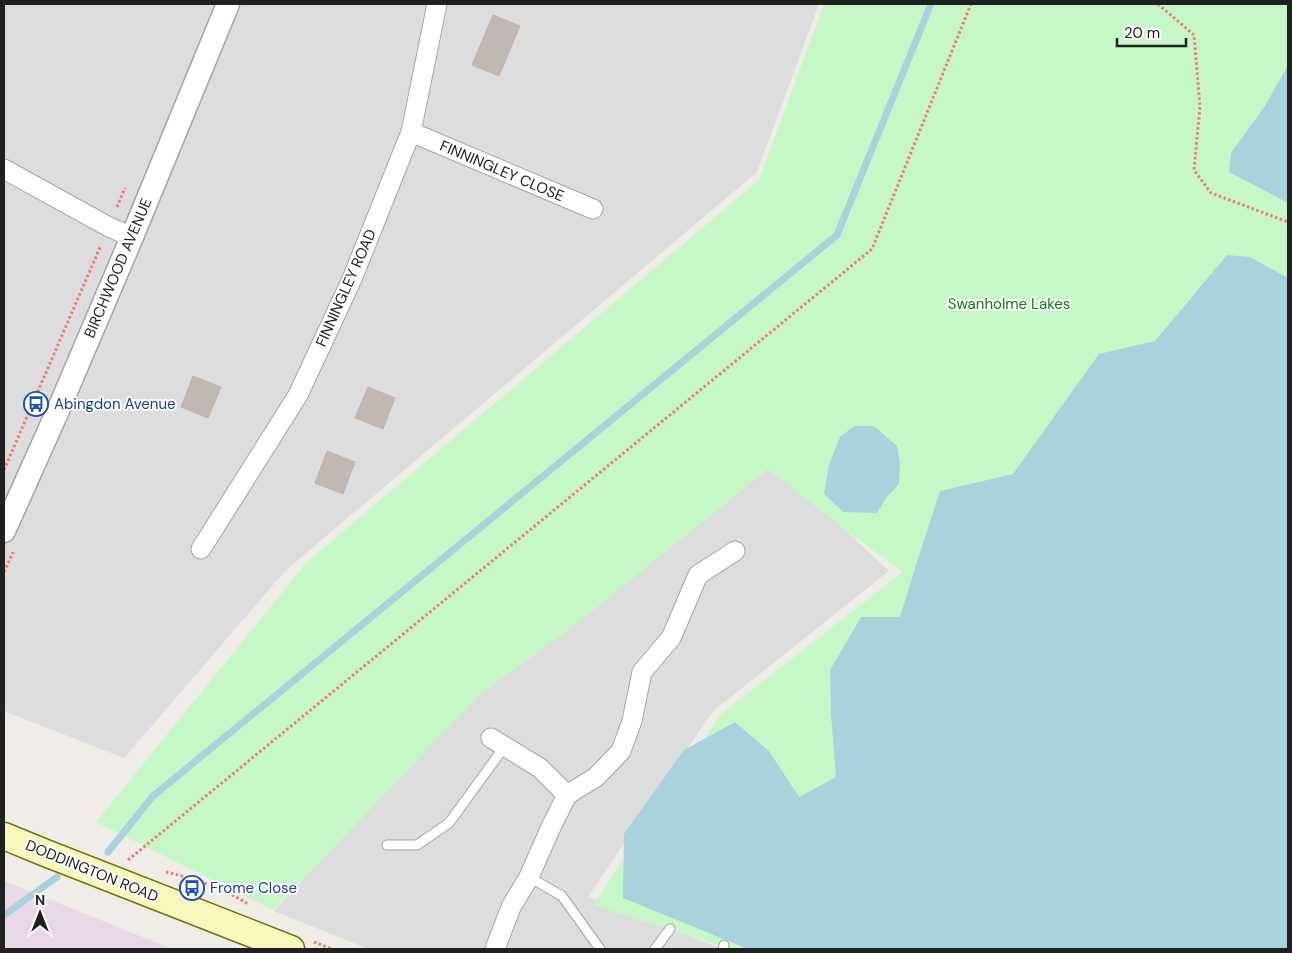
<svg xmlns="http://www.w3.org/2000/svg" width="1292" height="953" font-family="'DM Sans',sans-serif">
<rect width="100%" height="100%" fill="#f0ece7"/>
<path fill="#dedddd" d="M4,4H819L757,172L286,570L124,758L4,711Z
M760,450L889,571L713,711L588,897L723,949H369L274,911L466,699Z"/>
<path fill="#e9d9e7" d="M4,881L172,949H173H4Z"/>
<path fill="#c6f8c7" d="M824,4H1288V949H730L593,905L721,714L903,572L844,529L768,469L570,629L483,692L273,910L96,822L307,562L759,180Z"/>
<path fill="#a9d3dc" d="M1288,65V203L1229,172L1231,153L1265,106Z
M1227,255L1250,257L1288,278V949H748L623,898L624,834L684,750L735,722L769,751L799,797L836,777L831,714L830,670L861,617H900L916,565L940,491L1013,474L1099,354L1155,341Z
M854,426H874L897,446L900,463L899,484L886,498L877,513L843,512L824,494L829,465L840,437Z"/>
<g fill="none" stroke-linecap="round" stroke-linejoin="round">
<path stroke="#a9d3dc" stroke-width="7" d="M108,852L153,796L837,235L931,4
M4,915L57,877"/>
</g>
<path fill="#c1b8b3" stroke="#c1b3aa" d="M493,15L520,26L499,76L472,65Z
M193,376L221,387L208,418L181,407Z
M368,387L395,398L383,429L355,418Z
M327,451L355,462L343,494L315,483Z"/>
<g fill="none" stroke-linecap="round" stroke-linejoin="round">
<defs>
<path id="service" d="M387,845H417L449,823L505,746
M529,877L562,896L600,949
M655,949L670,929
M723,949L724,945"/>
<path id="minor" d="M411,132L593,209
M4,169L109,227L132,237
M201,549L298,395L352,279L411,132L437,4
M491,738L540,768L567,795
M495,949L511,907L529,877L550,829L567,795L596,777L621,751L632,721L642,672L671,638L698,575L735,551"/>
<path id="tertiary" d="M4,531L60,406L132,237L228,4"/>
<path id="secondary" d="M4,836L43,852L291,949"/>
</defs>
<use href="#service" stroke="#a4a4a4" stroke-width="11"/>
<use href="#minor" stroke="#a4a4a4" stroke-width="21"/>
<use href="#tertiary" stroke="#a4a4a4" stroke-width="25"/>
<use href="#secondary" stroke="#707509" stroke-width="29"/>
<path stroke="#f57973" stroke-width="3" stroke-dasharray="2.5 2.5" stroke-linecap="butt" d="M1158,4L1194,35L1200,107L1194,170L1211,193L1288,222
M117,207L125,188
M4,470L101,245
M4,572L13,552
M128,860L872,249L971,4
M166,872C195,879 223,888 248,904
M314,942L332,949"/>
<use href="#service" stroke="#fff" stroke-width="9"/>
<use href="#minor" stroke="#fff" stroke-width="19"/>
<use href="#tertiary" stroke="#fff" stroke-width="22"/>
<use href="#secondary" stroke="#f7f7be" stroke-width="26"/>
</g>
<defs>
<symbol id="bus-ring" viewBox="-11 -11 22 22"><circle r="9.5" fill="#fff" stroke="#1a4fb4" stroke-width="1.5"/><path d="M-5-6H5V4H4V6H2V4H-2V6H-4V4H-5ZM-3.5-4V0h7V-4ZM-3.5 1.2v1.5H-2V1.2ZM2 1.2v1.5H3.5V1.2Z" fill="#1a4fb4"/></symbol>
</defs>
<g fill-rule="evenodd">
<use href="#bus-ring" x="22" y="390" width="28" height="28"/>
<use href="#bus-ring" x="178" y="874" width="28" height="28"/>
</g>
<g text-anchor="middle" stroke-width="4" stroke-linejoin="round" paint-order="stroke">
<g font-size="15" fill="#202020" stroke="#fff">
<text transform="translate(502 171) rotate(23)" y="5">FINNINGLEY CLOSE</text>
<text transform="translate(118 268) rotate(-67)" y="5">BIRCHWOOD AVENUE</text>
<text transform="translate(346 288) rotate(-66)" y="5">FINNINGLEY ROAD</text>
<text transform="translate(92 871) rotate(22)" y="5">DODDINGTON ROAD</text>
</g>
<g font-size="15" fill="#107c12" stroke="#fff">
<text x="1009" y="309">Swanholme Lakes</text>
</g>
<g font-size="15" fill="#164399" stroke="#fff" text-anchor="start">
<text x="54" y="409">Abingdon Avenue</text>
<text x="210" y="893">Frome Close</text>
</g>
</g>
<rect width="1292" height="953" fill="none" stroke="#202020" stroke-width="10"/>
<g transform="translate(40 913)" stroke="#ffffff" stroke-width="4" paint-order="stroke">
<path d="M0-4L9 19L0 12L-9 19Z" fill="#202020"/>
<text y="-8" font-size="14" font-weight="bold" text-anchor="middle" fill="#202020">N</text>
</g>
<path d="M1117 38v8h69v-8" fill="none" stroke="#202020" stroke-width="2.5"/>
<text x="1124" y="38" font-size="15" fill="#202020" stroke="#ffffff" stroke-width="4" paint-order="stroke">20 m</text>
</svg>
